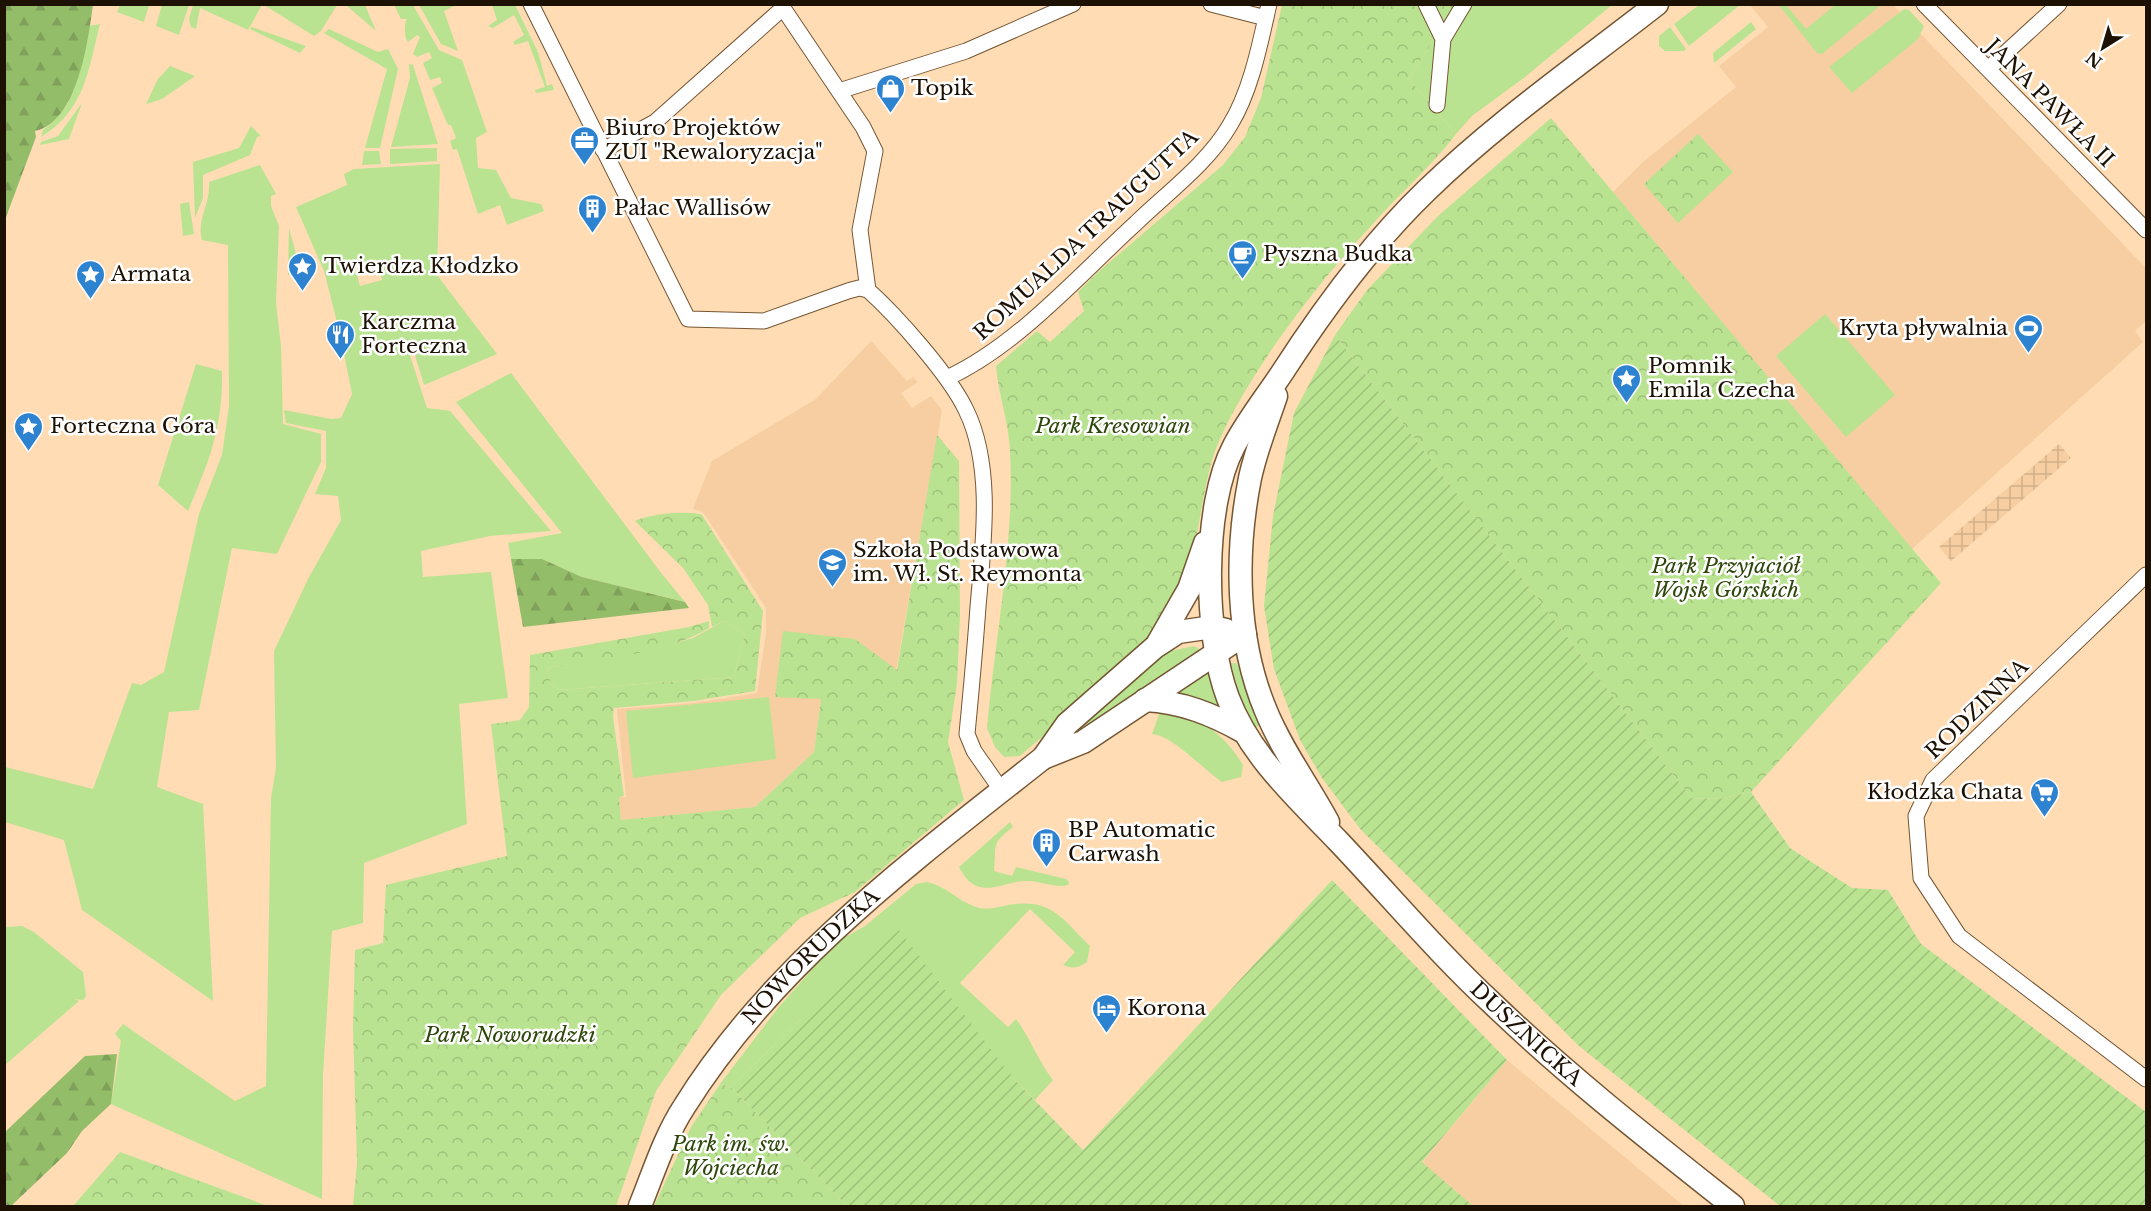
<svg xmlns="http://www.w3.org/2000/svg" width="2151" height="1211" font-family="'Libre Baskerville',serif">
<defs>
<pattern id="industrial-grid" width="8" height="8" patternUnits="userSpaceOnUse" patternTransform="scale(1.5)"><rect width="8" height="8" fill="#f6cea1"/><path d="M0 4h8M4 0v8" fill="none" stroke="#d2b089"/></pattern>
<pattern id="forest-firs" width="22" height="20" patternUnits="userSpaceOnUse" patternTransform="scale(1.5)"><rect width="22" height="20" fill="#94bd69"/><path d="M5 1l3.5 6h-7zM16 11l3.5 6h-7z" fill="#7fa159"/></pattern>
<pattern id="park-crowns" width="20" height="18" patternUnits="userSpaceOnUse" patternTransform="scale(1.5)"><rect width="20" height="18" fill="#b9e390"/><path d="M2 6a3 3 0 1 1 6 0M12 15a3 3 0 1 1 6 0" fill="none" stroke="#9fc27b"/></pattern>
<pattern id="garden-furrows" width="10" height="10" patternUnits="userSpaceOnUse" patternTransform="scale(1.5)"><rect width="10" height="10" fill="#b9e390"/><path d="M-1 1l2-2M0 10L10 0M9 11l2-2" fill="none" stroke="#9fc27b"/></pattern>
</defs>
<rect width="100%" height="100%" fill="#ffdcb4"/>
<path fill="#f6cea1" d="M1750,5H1893L2146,268V321L2135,331L2143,342L1912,549L1613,192L1643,162L1736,87L1719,66L1768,27Z
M871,341L907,381L913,377L918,382L901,393L912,408L931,396L942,410L896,671L855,639L821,699L814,752L755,807L621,820L619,797H626L617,709L694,703L757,693L766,633V608L703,512L693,509L712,461L816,399Z
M1507,1060L1684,1206H1473L1422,1163Z"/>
<path fill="url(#industrial-grid)" d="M2059,444L2071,458L1951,561L1939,547Z"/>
<path fill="#b9e390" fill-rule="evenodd" d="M120,5H149L144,22L117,12Z
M162,5H189L179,35L156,26Z
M193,5V4L262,5L248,30L200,8L196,29L191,27L189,19Z
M264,5L336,4L337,5L321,31L314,36Z
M344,5H365L376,31L347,6Z
M394,5H413L439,50L462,60L487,132L476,138L478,168L496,170L511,198L541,204L544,211L507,225L500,205L478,214L457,149L453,150L450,141L456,138L451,125H448L432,88L442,83L440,77L430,80L423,63L432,58L429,52L417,57L413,54L420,37L417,35L408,42C404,37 404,24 407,19H401Z
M419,5H456L444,11L458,51L441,44Z
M492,5H515L538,52L547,86L552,84L554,90L536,93L535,90L545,87L528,41L515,45L513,42L524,35L514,15L493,28L488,26L497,20Z
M1455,5H1612L1525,77L1472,116L1456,134L1409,79Z
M1699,5H1740L1689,46L1674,24Z
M1779,5H1786L1806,29L1835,5H1881L1822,54L1817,53Z
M1904,9L1909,10L1924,26L1918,39L1852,93L1829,67Z
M1751,22L1756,29L1714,63L1713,53Z
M100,24C88,71 85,110 41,137L43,130C78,106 81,64 89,26Z
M252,27L306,46L300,53L250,29Z
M1670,27L1686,49L1684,51H1665L1659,46V36Z
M329,29L378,52L388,49L398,69L380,148H365L387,69L324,33Z
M409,64L413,65L438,144L391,147L410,78Z
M170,66L195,76L162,99L146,104L158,79Z
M82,103L69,139L40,145L41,142L58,136Z
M251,126L261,136L257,137L250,155L203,175V198L195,218L193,162L239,148Z
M437,148V161L390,164V149Z
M364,151H379L381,164L362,165Z
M440,164L437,275L497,354L424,385L412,345L407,346L427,408L450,411L551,531L490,536L421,551L423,577L491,572L508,698L459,704L467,824L364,863L363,923L332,931L323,1075L322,1199L111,1104L121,1041L115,1034L123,1024L235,1101L266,1086L271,798L276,768L274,651L308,579L341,520L338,496L315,494L326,468V431L286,423L284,410L331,419L341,418L352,394L340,334L324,271L296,207L347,185L344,174L354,169ZM376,259L382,280L360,286L355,267Z
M260,165L276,194L271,196V206L279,226L276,303L281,346L283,424L321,434V462L277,554L232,548L199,710L169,712L157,787L203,804L213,1001L82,910L64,840L5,822V767L93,789L132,683L141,685L164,672L199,514L222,455L229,406L228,245L202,240C196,220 211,203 209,182Z
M189,202L194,234L183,236L180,204Z
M289,228L301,273L288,275Z
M1825,314L1895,395L1846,437L1776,356Z
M196,364L222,371C223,427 210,459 188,511L158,485Z
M511,373L662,574L685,602L582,577L542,559H511L508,543L562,533L456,402Z
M724,621L745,634L734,677L559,690L551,684L547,668L663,647L693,638Z
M1194,646L1201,650L1074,733L1166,652Z
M1231,663H1236L1240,669L1260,725L1254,728L1240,699Z
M1206,669L1210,671L1219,705L1216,709L1177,695L1175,689Z
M769,697L776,759L633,778L626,711Z
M1160,712C1197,713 1225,734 1243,765L1241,777L1222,782C1204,770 1172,735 1152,734Z
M1010,822L1013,827C990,844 997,845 994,871L1012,876L1016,867L1066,879L1069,882L1068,885C1056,888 1042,882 1030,881C1002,879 978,905 959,867Z
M927,882C946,886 958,901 976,907C987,911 998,907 1008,905C1052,898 1061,918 1090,946L1087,962C1079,968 1072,969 1063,965L1075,952L1030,909L960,983L1008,1027L1016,1019C1031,1039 1038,1061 1053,1080L1035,1100L1013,1078L801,1019L731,1087L720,1084L778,1008L830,949L842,939L865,926L916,884Z
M22,926L34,932L83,972L86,996L83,1000L74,999L79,1001L5,1065V927Z"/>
<path fill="url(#forest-firs)" d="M4,5H93C88,40 78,122 35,131L36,137L6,217Z
M511,559H542L582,577L685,602L689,608L523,627Z
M117,1054L111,1104L82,1131L67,1153L11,1206H5V1132L85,1056Z"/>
<path fill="url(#park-crowns)" d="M1282,5H1455L1409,79L1456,134C1431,167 1398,195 1370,227C1324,277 1279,334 1244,393C1230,417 1215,444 1209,472C1200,507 1197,553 1182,586C1151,655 1076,707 1020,756L1004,757L995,747L987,728C995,636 1015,543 1010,451C1009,422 998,394 996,366L1037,331L1050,342L1084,311L1078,292L1097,273L1223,165L1245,137L1261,98Z
M1551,118L1941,583L1751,792L1719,799L1691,798L1335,335L1367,290L1439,215Z
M1698,134L1733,172L1678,223L1644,184Z
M937,435L959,461L960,615L957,684L948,742L964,800L855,892L800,918L721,995L656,1091L616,1206H353L357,1163L353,1028L355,950L383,943L386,885L507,856L491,724L520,720L529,707L530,655L689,627L709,621V628C665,655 598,659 547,668L551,684L559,690L734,677L745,634L724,621L712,627L708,605L683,568L635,521C648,514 689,510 702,515L763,611L755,691L694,701L614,708L613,717L624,796L619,797L621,820L755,807L814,752L821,699L775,697L783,631L855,639L897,670Z
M720,1084L731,1087L847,1206H654L691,1127Z
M120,1152L268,1206H73Z"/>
<path fill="url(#garden-furrows)" d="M1335,335L1691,798L1719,799L1751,792L1790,848L1852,888L1888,890L1921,944L2146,1112V1206H1780L1579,1046L1361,830L1322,778L1300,740L1274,669L1264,606L1273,516L1294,413Z
M1332,880L1507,1060L1422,1162L1473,1206H847L731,1087L801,1019L899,930L1013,1078L1083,1150Z"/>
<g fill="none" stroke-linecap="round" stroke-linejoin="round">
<defs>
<path id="street" d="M531,4L688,319L764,321L848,291L859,288L868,290
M1211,4L1266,18
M1426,4L1443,39
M1924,4L2146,230
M1988,69L2059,4
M839,91L966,51L1073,4
M1437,105L1443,39L1464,4
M603,150L655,122L783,8L863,127L875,151L860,230L868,290
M868,290C897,316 950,376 966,410C994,467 983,546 978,607C975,650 971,692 967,734L974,751L1002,791
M947,378C1017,346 1079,275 1136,223C1167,193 1208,163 1230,125C1251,91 1260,44 1269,4
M2146,575L1933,780L1916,816L1921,878L1959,936L2146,1079"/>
<g id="secondary">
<path id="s1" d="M1657,4C1579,65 1497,122 1426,191C1370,245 1324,308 1282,373C1266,397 1247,421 1234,446C1202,506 1204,635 1228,698C1250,756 1297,798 1339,842C1391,897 1439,954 1494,1005C1569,1077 1651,1141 1733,1206"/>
<path d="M1276,396C1267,423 1256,450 1250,478C1235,553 1236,640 1266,711C1282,750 1308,785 1328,822"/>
<path d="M1158,643L1189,589L1205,543"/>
<path d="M1145,700C1182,702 1212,714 1244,732"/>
<path d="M1043,758L1067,724L1155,647L1178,632L1213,627L1226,630"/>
<path id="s2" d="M640,1206C653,1174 665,1136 684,1107C772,965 914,860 1043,758L1083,742L1245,634"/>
</g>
</defs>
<use href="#street" stroke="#745633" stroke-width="17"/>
<use href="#secondary" stroke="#745633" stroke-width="25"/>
<use href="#street" stroke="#fff" stroke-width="15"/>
<use href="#secondary" stroke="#fff" stroke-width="22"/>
</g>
<defs>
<symbol id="shop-pin" viewBox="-11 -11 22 30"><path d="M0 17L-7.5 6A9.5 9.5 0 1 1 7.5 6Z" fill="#2e83d1" stroke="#fff"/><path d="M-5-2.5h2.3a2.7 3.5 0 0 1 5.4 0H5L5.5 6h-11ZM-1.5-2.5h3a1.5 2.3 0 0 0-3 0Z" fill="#fff"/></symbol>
<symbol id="office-pin" viewBox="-11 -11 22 30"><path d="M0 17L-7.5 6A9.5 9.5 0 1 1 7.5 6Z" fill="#2e83d1" stroke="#fff"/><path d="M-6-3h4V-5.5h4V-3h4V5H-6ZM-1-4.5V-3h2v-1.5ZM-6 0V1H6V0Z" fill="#fff"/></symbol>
<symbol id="building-pin" viewBox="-11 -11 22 30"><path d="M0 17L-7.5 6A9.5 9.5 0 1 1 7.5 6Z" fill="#2e83d1" stroke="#fff"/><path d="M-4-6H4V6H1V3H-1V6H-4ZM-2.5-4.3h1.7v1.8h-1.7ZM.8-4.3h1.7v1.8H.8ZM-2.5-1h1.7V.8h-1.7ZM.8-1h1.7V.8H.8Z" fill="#fff"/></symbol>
<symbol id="cafe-pin" viewBox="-11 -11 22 30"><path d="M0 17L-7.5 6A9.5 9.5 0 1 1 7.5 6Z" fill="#2e83d1" stroke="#fff"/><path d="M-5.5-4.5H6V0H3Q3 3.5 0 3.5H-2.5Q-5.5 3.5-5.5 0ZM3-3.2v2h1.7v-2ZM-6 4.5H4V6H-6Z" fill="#fff"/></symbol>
<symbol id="sight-pin" viewBox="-11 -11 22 30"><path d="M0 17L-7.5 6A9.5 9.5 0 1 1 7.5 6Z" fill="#2e83d1" stroke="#fff"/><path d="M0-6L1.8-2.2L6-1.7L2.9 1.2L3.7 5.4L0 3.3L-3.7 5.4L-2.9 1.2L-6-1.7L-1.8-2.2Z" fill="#fff"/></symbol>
<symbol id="stadium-pin" viewBox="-11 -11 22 30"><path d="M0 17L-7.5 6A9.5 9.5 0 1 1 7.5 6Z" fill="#2e83d1" stroke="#fff"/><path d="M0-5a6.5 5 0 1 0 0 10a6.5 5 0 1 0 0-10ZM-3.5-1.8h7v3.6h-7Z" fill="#fff"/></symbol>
<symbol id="restaurant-pin" viewBox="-11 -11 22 30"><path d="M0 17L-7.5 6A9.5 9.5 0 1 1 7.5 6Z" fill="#2e83d1" stroke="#fff"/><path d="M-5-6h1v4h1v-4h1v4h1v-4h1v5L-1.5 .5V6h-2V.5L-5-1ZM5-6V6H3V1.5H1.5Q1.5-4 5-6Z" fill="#fff"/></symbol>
<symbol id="school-pin" viewBox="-11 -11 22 30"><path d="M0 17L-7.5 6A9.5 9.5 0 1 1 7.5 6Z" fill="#2e83d1" stroke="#fff"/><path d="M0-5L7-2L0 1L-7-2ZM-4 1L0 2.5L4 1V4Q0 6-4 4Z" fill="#fff"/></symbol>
<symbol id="supermarket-pin" viewBox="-11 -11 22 30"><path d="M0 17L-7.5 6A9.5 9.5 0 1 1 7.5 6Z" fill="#2e83d1" stroke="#fff"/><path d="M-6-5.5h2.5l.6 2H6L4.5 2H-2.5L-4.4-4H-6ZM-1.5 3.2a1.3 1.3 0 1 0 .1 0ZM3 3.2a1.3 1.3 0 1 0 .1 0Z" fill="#fff"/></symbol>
<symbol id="hotel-pin" viewBox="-11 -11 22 30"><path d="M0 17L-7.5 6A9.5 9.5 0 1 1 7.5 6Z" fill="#2e83d1" stroke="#fff"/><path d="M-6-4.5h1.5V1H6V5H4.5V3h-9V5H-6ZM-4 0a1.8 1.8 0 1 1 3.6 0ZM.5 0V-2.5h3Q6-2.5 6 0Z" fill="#fff"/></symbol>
</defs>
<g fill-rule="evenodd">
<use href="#shop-pin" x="874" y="72" width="33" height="45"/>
<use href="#office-pin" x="568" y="124" width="33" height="45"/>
<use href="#building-pin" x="576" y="192" width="33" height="45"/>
<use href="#cafe-pin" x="1226" y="238" width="33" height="45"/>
<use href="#sight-pin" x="286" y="250" width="33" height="45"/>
<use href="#sight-pin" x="74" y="258" width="33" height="45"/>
<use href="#stadium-pin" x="2012" y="312" width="33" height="45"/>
<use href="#restaurant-pin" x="324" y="318" width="33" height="45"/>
<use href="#sight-pin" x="1610" y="362" width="33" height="45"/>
<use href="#sight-pin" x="12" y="410" width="33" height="45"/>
<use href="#school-pin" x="816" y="546" width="33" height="45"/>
<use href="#supermarket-pin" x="2028" y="776" width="33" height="45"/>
<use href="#building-pin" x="1030" y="826" width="33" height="45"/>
<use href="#hotel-pin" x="1090" y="992" width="33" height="45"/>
</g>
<g text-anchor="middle" stroke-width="5" stroke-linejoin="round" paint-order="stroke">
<g font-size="21" fill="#1d1104" stroke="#fff" text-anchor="start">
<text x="911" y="95">Topik</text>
<text x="605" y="135">Biuro Projektów<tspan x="605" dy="24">ZUI "Rewaloryzacja"</tspan></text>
<text x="614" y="215">Pałac Wallisów</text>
<text x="1263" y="261">Pyszna Budka</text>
<text x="324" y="273">Twierdza Kłodzko</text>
<text x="111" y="281">Armata</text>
<text x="361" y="329">Karczma<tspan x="361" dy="24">Forteczna</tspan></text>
<text x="2008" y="335" text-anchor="end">Kryta pływalnia</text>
<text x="1648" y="373">Pomnik<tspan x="1648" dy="24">Emila Czecha</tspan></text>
<text x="50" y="433">Forteczna Góra</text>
<text x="853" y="557">Szkoła Podstawowa<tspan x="853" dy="24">im. Wł. St. Reymonta</tspan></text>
<text x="2023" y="799" text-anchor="end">Kłodzka Chata</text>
<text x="1068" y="837">BP Automatic<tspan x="1068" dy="24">Carwash</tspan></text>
<text x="1127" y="1015">Korona</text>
</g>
<g font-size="21" fill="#1d1104" stroke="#fff">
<text transform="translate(2050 103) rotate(45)" y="7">JANA PAWŁA II</text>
<text transform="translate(1086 235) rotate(-43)" y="7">ROMUALDA TRAUGUTTA</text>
<text transform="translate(1977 709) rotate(-44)" y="7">RODZINNA</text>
<text dy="7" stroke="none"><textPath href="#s2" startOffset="306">NOWORUDZKA</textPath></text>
<text dy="7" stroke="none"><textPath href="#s1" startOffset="1326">DUSZNICKA</textPath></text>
</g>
<g font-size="21" font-style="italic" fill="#2e470a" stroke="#fff">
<text x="1113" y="433">Park Kresowian</text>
<text x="1726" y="573">Park Przyjaciół<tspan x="1726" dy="24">Wojsk Górskich</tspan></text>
<text x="510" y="1042">Park Noworudzki</text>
<text x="731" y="1151">Park im. św.<tspan x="731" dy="24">Wojciecha</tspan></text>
</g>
</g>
<rect width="2151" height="1211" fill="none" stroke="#1d1104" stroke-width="12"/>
<g transform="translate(2103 48) rotate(217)" stroke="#ffffff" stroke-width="4.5" paint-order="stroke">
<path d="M0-4.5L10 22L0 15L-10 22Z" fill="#1d1104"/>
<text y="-9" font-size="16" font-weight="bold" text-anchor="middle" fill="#1d1104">N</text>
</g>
</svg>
